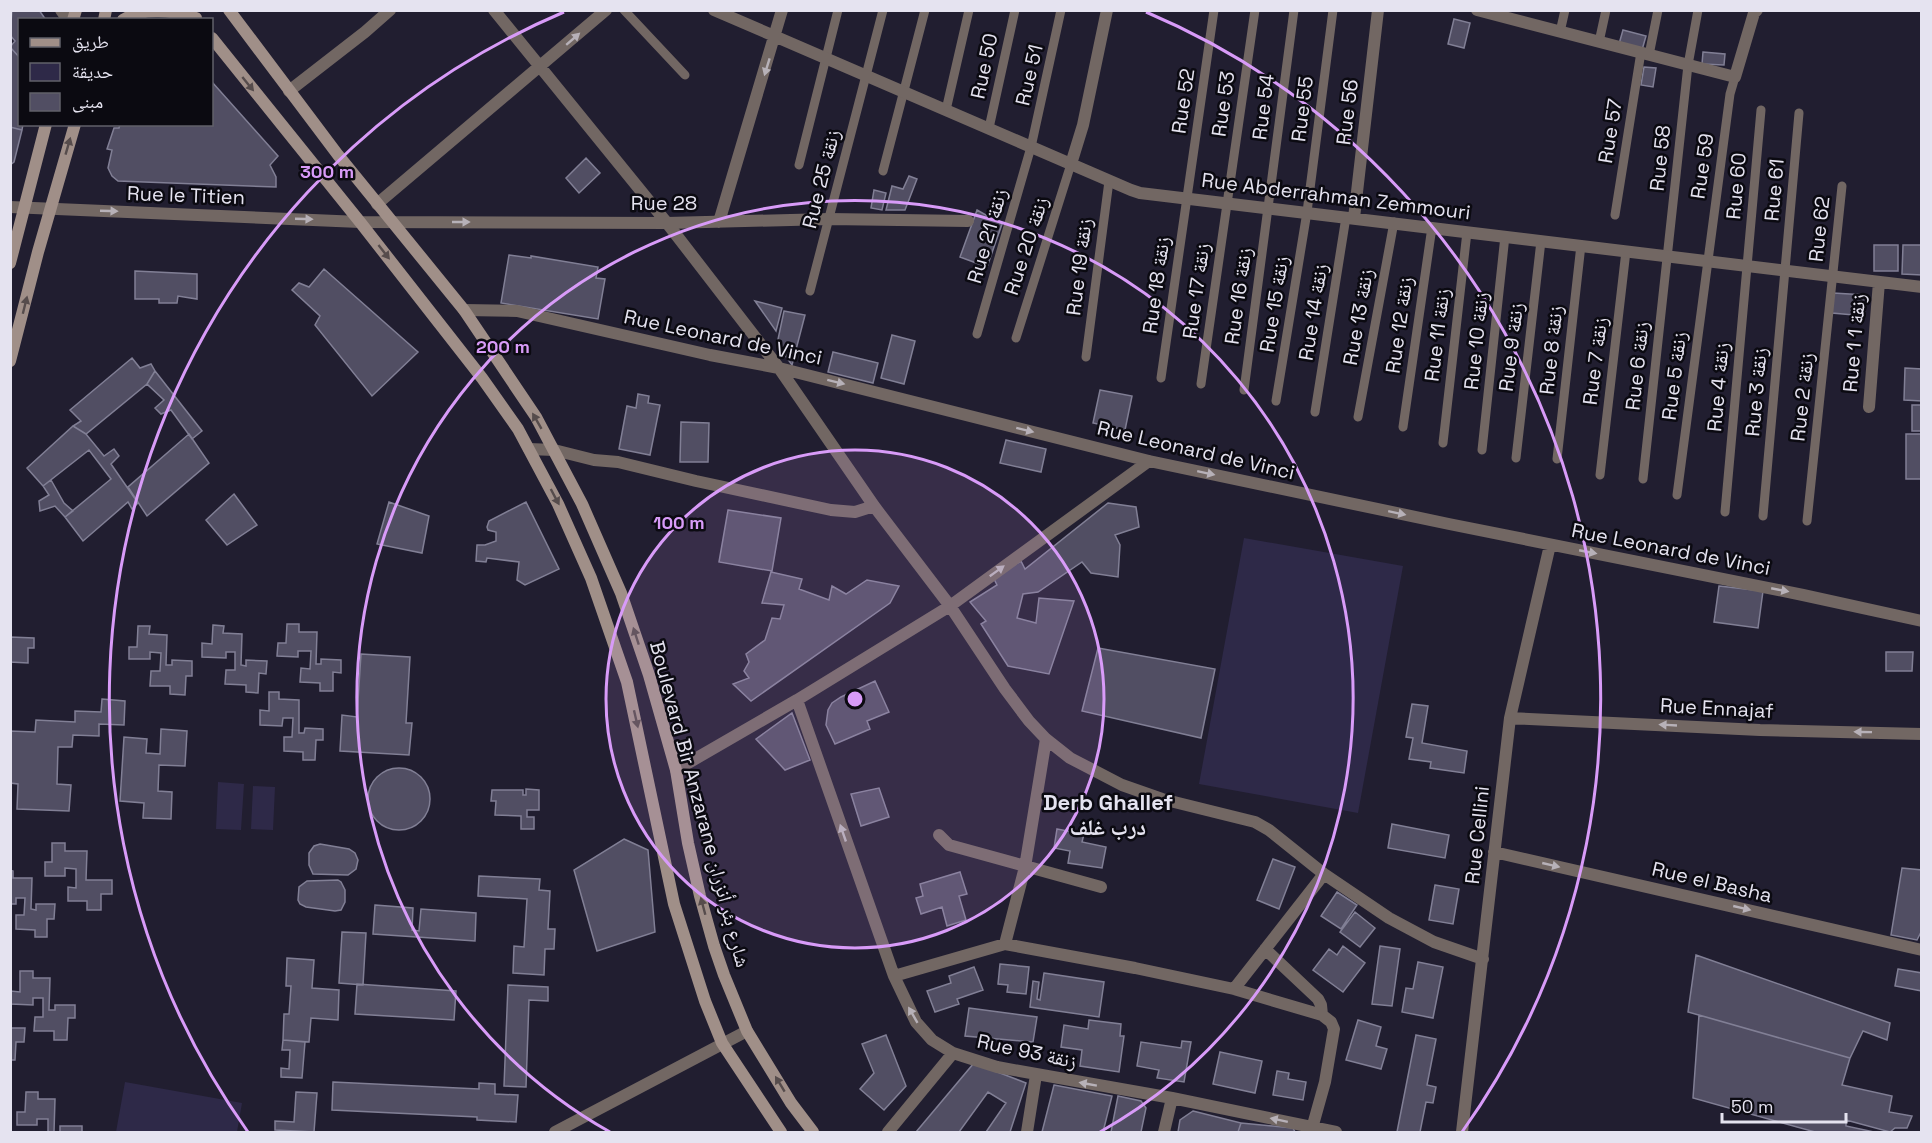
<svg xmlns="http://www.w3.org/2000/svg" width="1932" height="1143" font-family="'Space Grotesk','Noto Naskh Arabic',sans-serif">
<rect width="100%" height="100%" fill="#211e30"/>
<path fill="#2e2948" d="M1244,538L1403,566L1358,813L1199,784Z
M218,782L244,784L241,830L216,829Z
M253,786L275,787L273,830L251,829Z
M125,1082L242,1103L237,1132H116Z"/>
<path fill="#514e63" stroke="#817f95" stroke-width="1.5" d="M12,10H39L46,20H20V58L10,47L15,41L10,35Z
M1454,19L1470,23L1464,48L1448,44Z
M1623,30L1646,36L1642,50L1619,44Z
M10,47L20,58V124H23L22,130L10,127Z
M1703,52L1725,54L1724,65L1702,64Z
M1644,67L1656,68L1653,87L1641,85Z
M212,82L278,156L270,165L276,177V187L118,181L112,176L108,168L112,150L107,149L114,128H119L120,124H212Z
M10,127L22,130L14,162L10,165Z
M586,158L600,173L579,193L566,178Z
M909,176L917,179L905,210H886L892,186L903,189Z
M874,190L886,193L882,210L871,208Z
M977,210L1002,224L987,267L960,257Z
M1874,245H1898V271H1874Z
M1903,245H1922V275L1902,274Z
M509,255L531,258V256L598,267L596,278L605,279L598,319L501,303Z
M324,269L418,352L372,396L315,325L320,316L292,290L299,283L309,287Z
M135,271L197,274V299L178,296L177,303H159V299H135Z
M1833,293L1866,295L1865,316L1832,313Z
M755,301L782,308L776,331Z
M784,311L805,315L792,365L777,344Z
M892,335L915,341L904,384L881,378Z
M833,352L878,363L873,383L828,372Z
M132,358L140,368L151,364L155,371L147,384L86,434L73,426L81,421L70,410Z
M1905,368L1922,369V401L1904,400Z
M155,371L202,431L192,439L171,410L161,414L155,408L164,400L147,384Z
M1100,390L1132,396L1125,430L1093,423Z
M638,394L649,396L648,403L660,405L650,455L619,449L627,406L636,408Z
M1912,405H1922V431H1912Z
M681,422L709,423L708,462H680Z
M73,426L86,434L104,456L114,449L119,456L111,464L138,503L132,509L128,502L83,541L65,517L111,479L89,450L43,486L27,468Z
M189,434L209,463L147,516L128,487Z
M1906,434H1922V479H1906Z
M1006,440L1046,449L1041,472L1000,463Z
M51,480L64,503L73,511L65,517L55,506L40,511L39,501L49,495L43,486Z
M234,494L257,525L227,545L206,520Z
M389,502L429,516L422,553L377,544Z
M526,502L559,569L525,585L517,580L519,562L487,558L486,562L476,561L477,545H485L496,541V532L488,530L487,527L489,521Z
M1108,503L1136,507L1139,527L1115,535L1120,545L1118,577L1091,573L1082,562L1038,592L1023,594L1017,618L1036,623L1039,598L1074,601L1049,674L1008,666L981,624L986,621L970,602L997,585L993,577L1021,561L1025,569Z
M728,510L781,518L772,571L719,562Z
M771,572L802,579L799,589L829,600L832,586L846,594L867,580L899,586L890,603L751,701L733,684L749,678L744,671L749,662L746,654L765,640L772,618L780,619L784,605L762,603Z
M1719,586L1763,591L1758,628L1714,622Z
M287,624H299V632H317L316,664H321V659L341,660V673L333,672V691H320V683L300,682L301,668L310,669L311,651H298V657L277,656L278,643H286Z
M213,625L224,626L223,633L242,634L241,665L246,666V660L267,661L266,674L259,673L258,693L246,692V685L225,684L226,670H235V652H226V658L202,657V643L212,644Z
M138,626H150L149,634L167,635L166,665H172V660L192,661V676H186L185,695L170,694V686H150L151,671H160L161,653L150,652V659H129V647H137Z
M10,637L34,638V648H28V663L10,662Z
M1098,648L1215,669L1201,738L1082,711Z
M1886,652H1913L1912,671H1886Z
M361,654L410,657L406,723H412L409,755L340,751L342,715L357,717Z
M875,681L889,712L867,721L870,729L835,744L826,725L828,710L832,703L841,697Z
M269,692H279V699L299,700V733H304L305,728L323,729V740H316L315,760H303V752L284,751V737H292L293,718H283L282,726L260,725V710L269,711Z
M102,699L125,701L124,725L99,724V736L73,735L72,747H58L57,784L71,785L69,811L17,809L18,784L10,783V731L35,732L36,720L75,722V711L101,712Z
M1412,704L1428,706L1422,743L1467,751L1464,773L1430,768L1431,762L1409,759L1413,738L1406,737Z
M792,713L810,760L785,770L756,739Z
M161,729L187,731L185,766L159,765L158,791L172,792L171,819L143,818L144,803L120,801L124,737L147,739L146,753L160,754Z
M368 799a31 31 0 1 1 62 0a31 31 0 1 1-62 0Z
M879,788L889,817L861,826L851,794Z
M526,789L539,790V810H527V817H534V829H521V816L495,815L496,801H491L492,790H523V795H526Z
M1392,824L1449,835L1445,858L1388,848Z
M1057,829L1084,834L1082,842L1106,847L1102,868L1068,863L1070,851L1054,848Z
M624,839L648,850L655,932L597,951L574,870Z
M52,843H65V851H87L86,880H112V894H101V910H87V901H68V887L76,888V869L65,868V876H45V862H52Z
M320,844L349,849L355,853L358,860L356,869L348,875L313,874L309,865V853L314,846Z
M1273,859L1295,867L1279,909L1257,900Z
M1902,868L1922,870V930L1917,940L1891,935Z
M10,870L13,871V878H32L31,909L36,910V904H55L54,919H47V937H35V930L16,929V915H24L25,898H16V904H10Z
M960,872L967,894L959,896L966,920L947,926L942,907L921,914L916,898L923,896L920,884Z
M479,876L540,879L539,890L550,891L548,929H555L554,949H545L544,975L513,973L514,946L524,947L527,899L478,896Z
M338,880L341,882L345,890V902L341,910L335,911L306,907L300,904L298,900L299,887L307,881Z
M1435,885L1459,889L1453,924L1429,920Z
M1337,892L1357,905L1341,929L1321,916Z
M375,905L413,908L412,930L419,931L421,909L476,913L475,941L373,934Z
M1355,912L1375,928L1360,947L1340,932Z
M342,932L366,933L363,985L339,983Z
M1343,946L1365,963L1343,992L1313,970L1329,949L1337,955Z
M1380,946L1400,949L1392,1006L1372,1004Z
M1696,955L1890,1023L1887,1040L1863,1031L1850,1058L1688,1012Z
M287,958L314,960L312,988L339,990L338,1020L311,1018L309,1042L283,1040L284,1014H289L291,986H286Z
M1418,962L1443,967L1433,1018L1402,1012L1406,988L1413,989Z
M1000,964L1029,967L1026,994L1007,992L1008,985L998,984Z
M974,967L983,990L957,999L959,1004L935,1012L927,991L951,983L949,976Z
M1898,969L1922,973V991L1895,986Z
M20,971H33V978H50L49,1010H55V1005H75V1018H68L67,1040H54V1031H34L35,1017H43V998H33V1005L11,1004V991L20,992Z
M1044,973L1104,982L1099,1017L1030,1007L1033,981L1039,982L1037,999L1040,1000Z
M357,984L456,991L454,1020L355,1014Z
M508,985L548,987V1001L529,1000L526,1087L504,1086Z
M969,1008L1037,1017L1033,1042L965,1036Z
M1699,1015L1850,1058L1842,1085L1892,1096L1889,1112L1912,1116L1907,1128H1895L1890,1132L1846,1120V1126L1874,1132H1815L1693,1098Z
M1089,1020L1121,1024L1120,1036H1124L1119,1072L1080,1066L1082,1050L1061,1047L1064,1025L1088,1029Z
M1358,1020L1381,1027L1376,1046L1387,1049L1381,1069L1346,1060Z
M10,1028H25L24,1042H16L15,1060H10Z
M886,1035L906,1086L884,1110L860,1089L874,1073L862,1044Z
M1416,1035L1436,1039L1427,1085L1436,1087L1433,1103L1426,1102L1420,1132H1397Z
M283,1040L305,1042L302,1078L281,1077V1068L289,1069L290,1050H282Z
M1182,1041L1191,1042L1184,1082L1157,1078L1159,1070L1137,1066L1141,1042L1181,1048Z
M1220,1052L1262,1061L1255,1093L1213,1084Z
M974,1063L1026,1083L1010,1132H986L1006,1103L988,1092L959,1132H916Z
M1277,1071L1289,1073L1288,1079L1306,1082L1303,1100L1273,1095Z
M333,1082L479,1089V1083L495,1084V1094L518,1095L516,1122L477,1120V1117L332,1110Z
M1054,1085L1112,1096L1103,1132H1042Z
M26,1092H38V1099H55L54,1132H60V1126H82V1132H48V1119H37V1125H17V1112H25Z
M296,1092L317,1093L314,1132L275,1130V1121L294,1122Z
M1118,1096L1141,1101L1146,1108L1141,1132H1111Z
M1193,1111L1241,1123L1238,1132H1178L1180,1120Z
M1241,1123L1293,1128L1295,1132H1238Z"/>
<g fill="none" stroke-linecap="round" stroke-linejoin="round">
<path stroke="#726763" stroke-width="9" d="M624,10L685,75
M1560,32L1565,10
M1599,42L1606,10
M1649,55L1658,10
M946,110L969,10
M989,128L1015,10
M799,165L838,10
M883,171L925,10
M1615,215L1641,52
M810,291L883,10
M977,334L1031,147L1061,10
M1016,338L1071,164
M1086,357L1109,181
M1161,378L1214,10
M1201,384L1255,10
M1244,390L1294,10
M1276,401L1307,212L1333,10
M1315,412L1346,217
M1358,417L1394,222
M1403,427L1432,227
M1443,443L1467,232
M1482,450L1505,236
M1516,458L1541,241
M1557,459L1581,245
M1600,475L1626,251
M1643,479L1688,65L1698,10
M1677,495L1730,94L1735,77
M1725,512L1761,110
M1763,516L1799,113
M1807,521L1842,186"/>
<path stroke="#726763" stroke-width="12" d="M61,10L68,20
M494,10L667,223L779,368L874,506L950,606L1005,689L1029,721L1046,739L1070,758L1122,785L1162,799L1255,822L1269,830L1324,874L1389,918L1434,942L1483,959
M714,10L1131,190L1140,193L1922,287
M1477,10L1735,77L1754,13L1757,10
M289,91L365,32L390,10
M1071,164L1083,125L1107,10
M377,204L606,10
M10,207L360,222L667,223L829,219L968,221
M1354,218L1378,10
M719,222L782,10
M464,310L517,311L710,355L779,368L1149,461L1449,524L1803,595L1922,621
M1869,407L1879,282
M529,449L554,450L594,460L618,462L696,481L831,510L855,512L874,506
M797,700L894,976L916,1022L932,1040L953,1053L997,1067L1172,1098L1336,1132
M1510,718L1760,730L1922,734
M676,770L797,700L950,606L1149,461
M939,835L949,845L1101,887
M1494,852L1922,950
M1005,944L1025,867L1046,739
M1265,949L1318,999L1321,1005L1322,1015L1331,1022L1334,1029L1325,1082L1311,1132
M894,976L1005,944L1135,968L1234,989L1322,1015
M1234,989L1324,874
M555,1132L747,1031
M888,1132L953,1053
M1027,1132L1036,1075
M1164,1132L1172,1098
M1462,1132L1510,718L1550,545"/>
<path stroke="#a08f88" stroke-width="12" d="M229,10L338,155L464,310L536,417L582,504L621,593L649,675L676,770L688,843L700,896L714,946L724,975L747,1031L791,1103L813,1132
M73,20L76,10
M104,20L106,10
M123,20C146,6 171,11 196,18
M212,38L360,222L482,378L518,429L558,504L591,578L627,682L674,904L705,1001L722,1043L781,1132
M10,263L46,124
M10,361L38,252L75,124"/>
</g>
<defs><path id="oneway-solid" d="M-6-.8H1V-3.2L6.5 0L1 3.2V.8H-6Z" transform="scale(1.5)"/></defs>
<g fill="#b7b1b8">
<use href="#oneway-solid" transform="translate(573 39) rotate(-41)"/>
<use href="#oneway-solid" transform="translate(767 67) rotate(107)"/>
<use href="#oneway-solid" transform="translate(109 211) rotate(2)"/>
<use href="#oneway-solid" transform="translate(304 219) rotate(2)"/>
<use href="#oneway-solid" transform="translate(461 222)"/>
<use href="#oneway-solid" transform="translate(836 382) rotate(14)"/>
<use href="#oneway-solid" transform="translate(1025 430) rotate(14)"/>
<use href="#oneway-solid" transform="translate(1206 473) rotate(12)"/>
<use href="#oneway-solid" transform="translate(1397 513) rotate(12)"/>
<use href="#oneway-solid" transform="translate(1588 552) rotate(11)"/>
<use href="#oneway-solid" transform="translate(997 571) rotate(-36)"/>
<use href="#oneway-solid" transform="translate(1780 590) rotate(11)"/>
<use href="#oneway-solid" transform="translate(1668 725) rotate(-177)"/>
<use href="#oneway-solid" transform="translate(1863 732) rotate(-179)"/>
<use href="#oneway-solid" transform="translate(843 833) rotate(-109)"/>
<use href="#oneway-solid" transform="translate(1551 865) rotate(13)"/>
<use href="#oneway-solid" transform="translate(1742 908) rotate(13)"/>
<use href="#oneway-solid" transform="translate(913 1015) rotate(-120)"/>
<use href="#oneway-solid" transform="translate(1088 1084) rotate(-170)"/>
<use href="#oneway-solid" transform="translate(1279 1120) rotate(-168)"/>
</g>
<g fill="#564c4c">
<use href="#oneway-solid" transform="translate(248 84) rotate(51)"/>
<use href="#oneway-solid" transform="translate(68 146) rotate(-74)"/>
<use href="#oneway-solid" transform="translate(384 252) rotate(52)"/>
<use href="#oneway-solid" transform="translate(25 305) rotate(-76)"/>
<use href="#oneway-solid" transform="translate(537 421) rotate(-120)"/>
<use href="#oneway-solid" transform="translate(555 497) rotate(62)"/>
<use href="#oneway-solid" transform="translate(636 636) rotate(-108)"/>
<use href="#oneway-solid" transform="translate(636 719) rotate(77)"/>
<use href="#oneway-solid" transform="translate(703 906) rotate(-105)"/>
<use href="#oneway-solid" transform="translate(780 1084) rotate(-121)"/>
</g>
<circle cx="855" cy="699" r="249" fill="#d89bf8" fill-opacity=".12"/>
<g fill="none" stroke="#d89bf8" stroke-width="3">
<circle cx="855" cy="699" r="249"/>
<path d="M610 1132A498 498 0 1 1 1100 1132"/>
<path d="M248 1132A746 746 0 0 1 564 12M1146 12A746 746 0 0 1 1462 1132"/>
</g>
<g text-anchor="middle" stroke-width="5" stroke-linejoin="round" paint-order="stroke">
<g font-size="20" fill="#e5e3f0" stroke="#0b0a11">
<text transform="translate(984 66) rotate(-78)" y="7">Rue 50</text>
<text transform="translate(1029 75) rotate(-77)" y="7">Rue 51</text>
<text transform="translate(1183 101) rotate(-82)" y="7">Rue 52</text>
<text transform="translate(1223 104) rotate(-82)" y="7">Rue 53</text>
<text transform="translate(1263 107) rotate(-83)" y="7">Rue 54</text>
<text transform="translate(1302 109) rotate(-83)" y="7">Rue 55</text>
<text transform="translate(1347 112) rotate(-83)" y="7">Rue 56</text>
<text transform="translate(1610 131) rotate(-81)" y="7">Rue 57</text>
<text transform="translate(1660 158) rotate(-84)" y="7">Rue 58</text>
<text transform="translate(1702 166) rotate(-82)" y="7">Rue 59</text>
<text transform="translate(821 179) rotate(-76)" y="7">Rue 25 زنقة</text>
<text transform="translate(1736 186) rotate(-85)" y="7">Rue 60</text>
<text transform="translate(1774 190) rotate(-85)" y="7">Rue 61</text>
<text transform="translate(186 195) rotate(2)" y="7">Rue le Titien</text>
<text transform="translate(1336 196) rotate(7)" y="7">Rue Abderrahman Zemmouri</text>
<text x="664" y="210">Rue 28</text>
<text transform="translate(1819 229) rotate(-84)" y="7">Rue 62</text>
<text transform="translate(987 236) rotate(-74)" y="7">Rue 21 زنقة</text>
<text transform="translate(1026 246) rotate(-72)" y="7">Rue 20 زنقة</text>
<text transform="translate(1079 267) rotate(-83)" y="7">Rue 19 زنقة</text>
<text transform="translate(1156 285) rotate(-82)" y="7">Rue 18 زنقة</text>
<text transform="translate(1196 291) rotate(-82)" y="7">Rue 17 زنقة</text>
<text transform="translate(1238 296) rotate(-82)" y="7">Rue 16 زنقة</text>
<text transform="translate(1274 304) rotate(-81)" y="7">Rue 15 زنقة</text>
<text transform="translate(1313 312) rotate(-81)" y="7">Rue 14 زنقة</text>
<text transform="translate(1358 317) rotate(-80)" y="7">Rue 13 زنقة</text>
<text transform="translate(1399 325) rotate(-82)" y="7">Rue 12 زنقة</text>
<text transform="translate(1437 335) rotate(-83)" y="7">Rue 11 زنقة</text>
<text transform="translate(723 337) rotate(12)" y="7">Rue Leonard de Vinci</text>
<text transform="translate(1476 341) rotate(-84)" y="7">Rue 10 زنقة</text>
<text transform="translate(1854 343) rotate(-85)" y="7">Rue 1 زنقة 1</text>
<text transform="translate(1511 347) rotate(-83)" y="7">Rue 9 زنقة</text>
<text transform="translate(1551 350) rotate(-84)" y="7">Rue 8 زنقة</text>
<text transform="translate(1595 361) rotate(-83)" y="7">Rue 7 زنقة</text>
<text transform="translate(1637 366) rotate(-84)" y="7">Rue 6 زنقة</text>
<text transform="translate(1674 376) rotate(-83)" y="7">Rue 5 زنقة</text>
<text transform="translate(1718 387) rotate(-85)" y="7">Rue 4 زنقة</text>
<text transform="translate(1756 392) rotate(-85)" y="7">Rue 3 زنقة</text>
<text transform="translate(1802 397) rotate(-84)" y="7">Rue 2 زنقة</text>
<text transform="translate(1196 450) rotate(13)" y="7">Rue Leonard de Vinci</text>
<text transform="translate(1671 549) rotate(11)" y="7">Rue Leonard de Vinci</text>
<text transform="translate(1717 708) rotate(3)" y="7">Rue Ennajaf</text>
<text transform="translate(700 804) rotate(75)" y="7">Boulevard Bir Anzarane شارع بئر أنزران</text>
<text transform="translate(1477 835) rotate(-84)" y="7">Rue Cellini</text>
<text transform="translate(1712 882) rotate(13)" y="7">Rue el Basha</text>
<text transform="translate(1027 1051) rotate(12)" y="7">Rue 93 زنقة</text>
</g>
<g font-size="22" font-weight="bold" fill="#e5e3f0" stroke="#0b0a11">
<text x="1108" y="810">Derb Ghallef<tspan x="1108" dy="25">درب غلف</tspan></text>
</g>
</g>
<circle cx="855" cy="699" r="9" fill="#d89bf8" stroke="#0b0a11" stroke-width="3"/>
<g font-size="18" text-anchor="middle" font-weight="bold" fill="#d89bf8" stroke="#0b0a11" stroke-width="5" stroke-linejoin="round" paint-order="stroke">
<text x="327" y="178">300 m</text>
<text x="503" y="353">200 m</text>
<text x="679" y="529">100 m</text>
</g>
<rect width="1932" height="1143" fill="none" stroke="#e5e3f0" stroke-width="24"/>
<rect x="18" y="18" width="195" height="108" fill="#0b0a11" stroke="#62616a" stroke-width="1.5"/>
<rect x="30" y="38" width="30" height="9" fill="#a08f88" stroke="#62616a" stroke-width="1.5"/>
<text x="72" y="48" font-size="18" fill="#e5e3f0">طريق</text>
<rect x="30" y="63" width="30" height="18" fill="#2e2948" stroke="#62616a" stroke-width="1.5"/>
<text x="72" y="78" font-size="18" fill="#e5e3f0">حديقة</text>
<rect x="30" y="93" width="30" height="18" fill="#514e63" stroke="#62616a" stroke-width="1.5"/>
<text x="72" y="108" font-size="18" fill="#e5e3f0">مبنى</text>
<path d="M1722 1113v9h124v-9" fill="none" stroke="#e5e3f0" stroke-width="3"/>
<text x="1731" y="1113" font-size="18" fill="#e5e3f0" stroke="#0b0a11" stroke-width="4.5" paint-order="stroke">50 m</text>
</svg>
